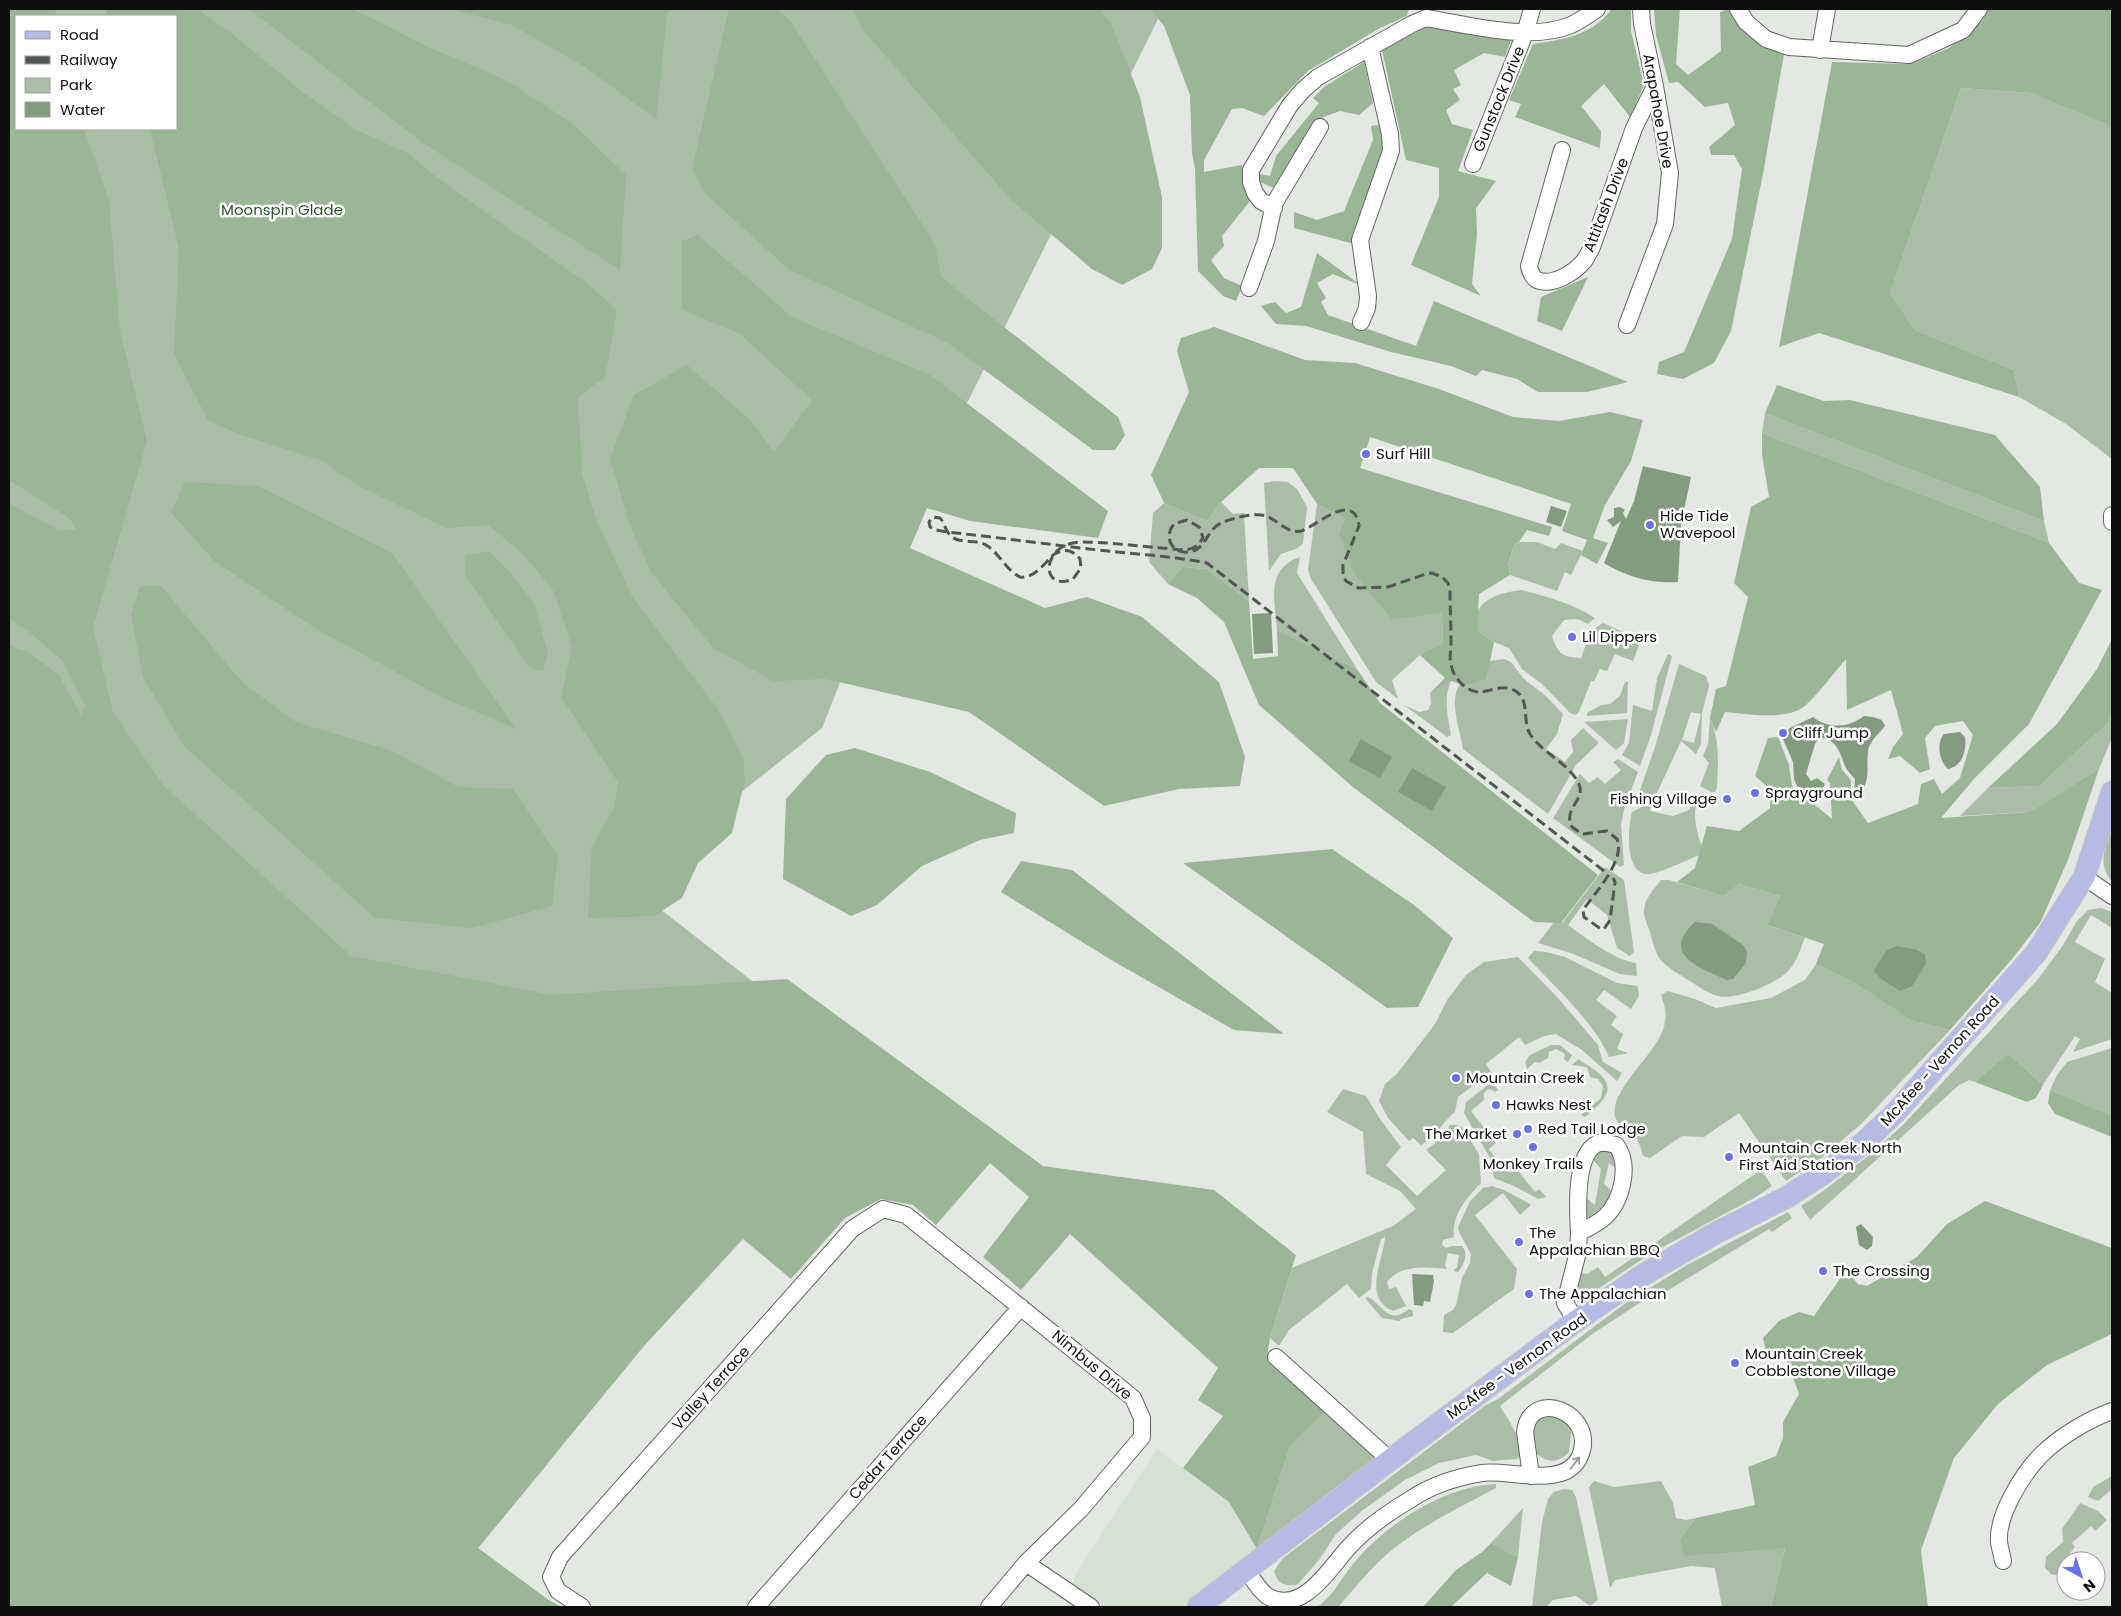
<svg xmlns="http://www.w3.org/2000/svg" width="2121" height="1616" font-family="Poppins,sans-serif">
<rect width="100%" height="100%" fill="#e3e9e2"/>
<path fill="#d5e1d4" d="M1157,1449L1229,1502L1257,1549L1183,1607H1066L1076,1573Z"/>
<path fill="#aabda7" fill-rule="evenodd" d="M9,9H1163L887,564L822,728L627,883L774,998L546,1466L478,1548L547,1599L9,1607ZM16,16H176V129H16Z
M1961,88L2031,93L2112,127V459L2066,424L2019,397L2014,370L1915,330L1890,293Z
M1765,413L2044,521L2049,543L1762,433Z
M1274,481L1288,482L1297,489L1307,507L1303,543L1298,548L1281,554L1269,571L1264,483Z
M1221,502L1233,514L1244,513L1249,601L1206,569L1182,567L1168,584L1149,562L1153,513L1164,503L1207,521Z
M1317,504L1345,519L1442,613L1443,642L1420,655L1392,680L1398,699L1376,682L1311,579L1308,570Z
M1519,542H1537L1555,549L1561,543L1583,551L1571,575L1565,572L1557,591L1510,575L1508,566L1514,545Z
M1300,557L1297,573L1357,669L1277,630C1275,600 1265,569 1300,557Z
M1521,590C1546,596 1574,604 1595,618L1588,624L1578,619L1564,620L1552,636C1558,654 1562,657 1581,658L1591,631L1603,623L1641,640L1633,661L1615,654L1607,671L1600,669L1594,681H1591L1579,712L1575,715L1570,713L1542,684L1522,669L1509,648L1494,642L1477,631C1477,625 1475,616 1478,611C1485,596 1506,592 1521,590Z
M1668,654L1672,656L1651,735L1640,766L1622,755L1629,743L1633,705L1652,711L1657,678Z
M1505,659L1511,662L1524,679L1546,696L1563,714L1557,734L1546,749L1565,762L1573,752L1571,740L1583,728L1599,743L1576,765L1548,814L1463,749C1460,729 1449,703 1459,685L1486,680L1489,661Z
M1679,664L1706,676L1709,686L1702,713L1701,744L1696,754L1681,741L1657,793L1637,799L1655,747ZM1691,712L1701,714L1694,743L1682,740Z
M1451,681C1443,698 1448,717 1451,735L1447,737L1404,705L1419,712L1428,710L1431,704L1430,693Z
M1625,682H1628L1627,713L1587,716V713L1601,705L1610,704L1620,696Z
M2112,712V738L2099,769L2029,812L1960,816L1988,788L2039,786L2108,723Z
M1710,718C1720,741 1718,763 1717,788L1715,792H1711L1700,786L1709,763L1703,756L1708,744Z
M1628,719L1624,743L1616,750L1584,722Z
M1618,759L1638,772L1624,810L1621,824L1624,865L1620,867L1553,818L1580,774L1589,783L1598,777L1605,784L1621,770L1613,762Z
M1695,797L1698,799C1691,818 1698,835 1704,853C1693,857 1659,874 1649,874C1624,876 1628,827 1632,812L1652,802L1650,811L1673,816L1689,810Z
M2112,829V882C2097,862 2105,851 2112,829Z
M1605,867L1624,880L1634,952L1630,956L1617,948L1607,915L1587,899L1568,925C1586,938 1614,960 1636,963L1637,976L1620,974L1571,953L1538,943L1554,922L1562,923Z
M1661,880H1669L1724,896L1739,884L1780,896L1767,925L1805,938C1800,949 1797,962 1788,971C1776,984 1735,1001 1718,996C1707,993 1698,986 1688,980C1661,962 1658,964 1650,932C1648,926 1643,916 1644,910C1644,899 1655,888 1661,880Z
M2101,908L2112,912V928L2091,915L2075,942L2105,959L2095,982L2112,993V1039L2073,1052L2080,1039L2075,1036L2043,1085L2008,1053L1975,1082L1969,1080L1959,1085L1810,1220L1801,1206L1826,1189L1873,1152L1903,1125L2039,978L2063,945L2077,921L2088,910Z
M1534,951L1546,952L1565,957L1617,983L1638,986L1639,996L1631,1009L1604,990L1596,1000L1617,1016L1611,1025L1623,1034L1617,1049L1628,1053L1609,1057C1595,1023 1553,985 1528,958Z
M1518,957L1558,998L1598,1045L1603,1062L1622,1073L1617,1081L1582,1050L1556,1034L1544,1036L1525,1045L1519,1037L1486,1064L1491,1072L1458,1097L1455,1112C1441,1123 1437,1137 1421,1145L1413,1138L1409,1141L1388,1118L1379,1101L1385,1084L1397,1074L1435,1024L1447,1000L1466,975L1484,962Z
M1816,964L1850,980L1910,1020L1950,1030L1861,1124L1821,1158L1786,1181L1739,1113L1704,1137L1682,1136L1650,1158L1643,1156C1641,1148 1638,1137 1631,1131C1625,1126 1617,1126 1615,1116C1609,1088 1661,1052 1665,1022C1667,1012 1664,1004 1661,995L1668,991L1695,999L1716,1008L1771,998L1805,980Z
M1551,1045H1560L1572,1055L1568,1062L1564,1059L1565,1054L1556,1049L1549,1052L1548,1058L1539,1063L1535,1062L1527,1069L1525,1062L1530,1055Z
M2112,1048V1115L2050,1090L2057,1075L2067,1062Z
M1578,1059C1612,1080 1620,1089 1585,1117L1581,1115L1601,1098L1603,1086L1598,1079L1590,1077L1587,1067L1572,1065Z
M1492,1082L1498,1090L1495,1092L1490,1089C1484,1091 1483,1094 1484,1100L1471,1111L1496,1143L1489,1149L1503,1169L1519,1172L1535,1192L1539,1189L1546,1197L1538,1199L1516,1187L1494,1178L1490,1158L1464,1113L1466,1102Z
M1343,1089L1366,1096L1380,1119L1401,1147L1386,1165L1417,1196L1446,1170L1426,1150L1443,1137L1450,1125H1457L1463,1128L1479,1154L1481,1183C1467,1197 1451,1216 1454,1237L1443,1240L1442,1245L1446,1248L1451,1246H1462C1469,1254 1464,1264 1458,1272L1453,1271L1457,1267L1459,1255L1448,1253L1445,1265L1447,1269C1426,1267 1401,1264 1387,1282L1389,1289L1396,1287L1406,1306L1393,1311C1362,1298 1383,1261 1385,1237L1381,1239L1372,1273L1371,1289L1359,1298L1347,1284L1289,1330L1279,1346L1270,1338L1292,1268L1393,1226L1416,1209L1400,1191L1366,1174L1363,1132L1327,1112Z
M1603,1149L1614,1152L1616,1169L1609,1163L1604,1184L1612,1191V1202L1591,1218L1586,1216L1584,1199L1586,1198L1595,1205L1601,1169L1593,1160L1594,1155Z
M1761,1170L1772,1186L1756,1197L1650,1254L1583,1299L1576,1295L1575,1286L1581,1273L1587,1274L1598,1267L1605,1277Z
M1492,1186L1504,1190L1530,1204V1206L1520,1215L1503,1193L1475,1215L1517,1269L1514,1289L1453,1333L1443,1332L1444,1315L1453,1310L1456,1305L1462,1278L1470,1263L1471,1254L1459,1232L1458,1227L1470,1201L1483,1188Z
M1788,1212L1792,1218L1772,1232L1769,1229L1662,1294H1653L1591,1335L1500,1406C1509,1421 1520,1436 1522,1454L1517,1459L1493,1461L1476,1455L1439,1463L1405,1480L1363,1510L1336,1534L1319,1560L1297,1585C1283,1586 1278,1584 1274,1571L1283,1558L1486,1405L1498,1399L1627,1302L1687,1265Z
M1368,1297C1382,1304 1388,1326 1409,1309L1413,1311V1316L1401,1319L1400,1321L1382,1318L1365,1298Z
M1326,1411L1373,1451L1374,1459L1257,1549L1290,1446Z
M1555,1414L1572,1425L1569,1452C1558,1464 1546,1463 1535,1452L1532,1424L1539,1417Z
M2112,1476V1489L2098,1501L2088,1497L2093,1487Z
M1594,1481L1614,1487L1661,1481L1673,1503L1676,1518L1686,1520L1696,1518L1680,1539L1785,1548L1771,1607H1722L1715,1568L1691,1566L1615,1580L1610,1588L1589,1487Z
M1496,1484V1488C1462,1506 1427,1523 1397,1546C1374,1563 1357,1586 1338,1607H1317C1333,1596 1341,1579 1353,1564C1386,1524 1444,1486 1496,1484Z
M1564,1489L1572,1490L1576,1497L1598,1600L1590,1606L1576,1596L1553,1600L1546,1607H1532L1542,1522L1548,1499L1554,1492Z
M2080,1503L2098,1511L2107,1520L2095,1531L2091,1526L2072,1543L2075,1547L2070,1553L2071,1558H2075L2080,1553L2087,1561H2066V1577H2064L2051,1574L2045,1568L2046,1557L2063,1542L2062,1529Z
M1523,1508L1518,1557L1491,1543Z"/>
<path fill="#9bb597" d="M9,9H55L56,16H16V129H84L109,201L120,331L147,441L93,627L113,712L163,785L351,956L552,995L787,979L1043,1166L1214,1190L1296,1255L1270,1338L1267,1357L1326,1411L1290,1446L1257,1549L1229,1502L1183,1468L1223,1416L1198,1400L1218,1368L1070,1234L1021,1290L983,1257L1029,1197L990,1163L936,1225L913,1205L881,1199L845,1218L791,1279L743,1239L644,1346L478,1548L547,1599L561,1607H9V646L28,652L58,674L81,715L85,705L63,661L27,630L9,618V503L60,531L76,529L69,518L9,480Z
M105,9H197L231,33L304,93L355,129L407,153L447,185L588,284L617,310L605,377L578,397L582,474L597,522L632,596L717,708L743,757L745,780L732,833L698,863L682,898L654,916L588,918L592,846L614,808L618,782L561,697L572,647L553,590L522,553L488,525L446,528L357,485L320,460L241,435L208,420L174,354L179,249L150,129H176V16H108Z
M249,9H353L428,47L506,80L573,124L626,175L620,270L423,143Z
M450,9H668L656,119L585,67L512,25Z
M729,9H775L789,19L935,244L941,277L1118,417L1125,435L1115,450H1093L948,343L788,269L706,194L692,169Z
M853,9H1099L1111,23L1140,97L1162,197V248L1152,269L1122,285L1092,269L1011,200L864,31Z
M1150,9H1409L1407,16L1380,28L1308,71L1264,116L1242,108L1232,109L1204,160V172L1242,165L1244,188L1251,200L1222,236L1224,246L1211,260L1224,278L1242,286L1236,301L1223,296L1198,271L1195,169L1192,153L1190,95L1164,26Z
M1612,9H1631V31L1644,85L1630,117L1604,84L1581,106L1601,131L1600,148L1515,117L1521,104L1509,100L1533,44C1565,39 1591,36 1612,9Z
M1654,9H1680L1676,64L1688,75L1721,51L1720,12L1729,9C1745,36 1754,43 1784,54L1763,174L1731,331L1714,363L1683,379L1657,374L1659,362L1684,352L1732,239L1742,169L1734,155H1711L1709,147L1735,125L1728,103L1705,107L1678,82L1669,83L1656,35Z
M1989,9H2112V127L2031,93L1961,88L1890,293L1915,330L2014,370L2019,397L1819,333L1779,347L1832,62L1911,64L1949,48L1982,21Z
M1426,27L1511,40L1505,57L1484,53L1454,70L1461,85L1453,89L1460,100L1446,110L1452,124L1473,130L1458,171L1496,181L1476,208L1477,234L1472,284L1481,296L1411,265L1439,197V168L1406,160L1382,50Z
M1364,62L1373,103L1359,115L1340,111L1321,118L1276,189L1260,182V174L1270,176L1276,156L1319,103L1313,98L1324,87Z
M1379,125L1384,152L1354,244L1294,228V212L1317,220L1344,211L1373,140L1371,126Z
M698,235L792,317L930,375L1108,511L1098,538L970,521L927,508L910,548L1045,608L1087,597L1142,617L1219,682L1245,757L1240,786L1179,789L1104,806L969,712L826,679L773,681L713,648L651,572L630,526L610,459L634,395L687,365L752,422L774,452L812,400L740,334L682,309V241Z
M1317,253L1362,286L1333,274L1317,283L1326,298L1321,302L1328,315L1416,346L1434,301L1628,382L1587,392H1538L1517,379L1482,370L1476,376L1451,366L1391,352L1306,326L1276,324L1261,306L1275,302L1286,313L1301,307Z
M1588,277L1562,331L1537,321L1541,297Z
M1214,327L1305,360L1355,363L1439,389L1513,417L1559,421L1610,412L1643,420L1631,461L1605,505L1593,538L1608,543L1597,564L1581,555L1587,540L1562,531L1571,504L1370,437L1360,468L1552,527L1549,536L1527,530L1519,542L1514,545L1508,565L1510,575L1479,594L1477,631L1494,642L1486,680L1464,685L1451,681L1430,693L1445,678L1420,655L1443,642L1442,613L1392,619L1355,575L1339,534L1345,519L1317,504L1293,468H1259L1221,502L1207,521L1164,503L1151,475L1189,392L1177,351L1181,338Z
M1777,385L1824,401L1850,400L1995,435L2040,487L2044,521L1765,413Z
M1762,433L2049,543L2079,583L2102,590L2029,724L1973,780L1941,818L2029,812L2099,769L2068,860L2040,923L2012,959L1950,1030L1910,1020L1850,980L1816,964L1824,944L1767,925L1780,896L1739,884L1724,896L1677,882L1695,868L1707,826L1739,831L1770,808L1771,790L1755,776L1768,738L1778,737L1789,765L1792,786L1832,819L1830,783L1827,780L1839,757L1842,770L1851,780V799L1868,823L1918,804L1921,784L1934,779L1942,794L1960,778L1973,735L1963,721L1935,726L1925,738L1930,769L1920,773L1900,756L1888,759L1893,747L1903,734L1891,690L1847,710L1846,659C1837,669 1811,703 1802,708C1783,720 1747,714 1725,712L1716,732L1710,718L1716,689L1726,686L1748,597L1734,583L1751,507L1769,497L1762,455Z
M185,482L258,486L392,553L516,729L442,697L318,630L214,561L171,512Z
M489,551L509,571L534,603L548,654L543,671L530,668L465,575V556Z
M1182,567L1206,569L1249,601L1253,659L1278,656L1277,630L1357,669L1380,703L1598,875L1561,923L1534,922L1354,788L1259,705L1224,622L1197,598L1168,584Z
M160,585L242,682L296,722L395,752L458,787L513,789L558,856L552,906L472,928L375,918L184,746L143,677L131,615L140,587Z
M2112,639V712L2108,723L2039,786L1988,788L2057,724L2097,669Z
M855,748L930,772L1016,813L1014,833L980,840L922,866L877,905L851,916L783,879L786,799L826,755Z
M1332,849L1414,905L1453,938L1418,1007L1387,1008L1183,863Z
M1021,861L1072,870L1284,1034L1234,1030L1113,961L1001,892Z
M2008,1053L2043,1085L2036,1098L2027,1102L1975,1082Z
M2050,1090L2112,1115V1137L2055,1114L2048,1103Z
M1985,1201L2112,1248V1334L2047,1365L1998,1404L1954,1458L1921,1550L1928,1607H1771L1785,1548L1684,1556L1680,1539L1696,1518L1755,1505L1748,1467L1776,1456L1783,1438V1422L1799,1394L1785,1356H1767L1763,1338L1779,1321L1799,1312L1814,1316L1846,1270L1858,1284L1867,1286L1917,1257L1947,1224Z
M1491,1543L1518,1557L1511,1586L1487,1573L1451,1607H1423L1456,1570L1482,1552Z"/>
<path fill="#839c7f" d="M1643,466L1691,477L1681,524L1678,582C1651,584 1627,577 1604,563L1621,521L1613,527L1607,520L1614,517V508L1620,507L1625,510L1623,513L1626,519L1634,501Z
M1551,506L1567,511L1561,527L1546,522Z
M1271,613L1273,653L1254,654L1252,614Z
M1864,716L1873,717L1882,720L1885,726C1879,734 1869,741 1868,752C1866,772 1871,774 1861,794H1854L1855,779C1851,775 1847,770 1845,766C1840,752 1836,738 1819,738L1815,744L1806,774L1811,781L1817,778L1825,784L1818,797L1811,796L1797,786L1794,779L1793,762L1783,739L1788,729L1813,717C1828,729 1849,728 1864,716Z
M1960,732L1965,737C1967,750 1962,767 1948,769C1939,761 1936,743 1944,734Z
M1361,739L1392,757L1380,778L1349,761Z
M1412,768L1446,787L1432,811L1398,792Z
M1695,922L1712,924L1743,945L1747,951L1746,963L1733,979L1727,980C1701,968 1659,955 1695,922Z
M1897,946L1917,950L1925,955L1926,964L1912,986L1900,991L1880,978L1874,970L1887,950Z
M1861,1224L1873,1237L1872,1246L1867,1250L1859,1245L1856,1227Z
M1412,1274L1433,1275L1434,1281L1430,1302L1424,1301L1423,1306L1414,1305Z"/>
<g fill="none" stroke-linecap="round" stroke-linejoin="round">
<defs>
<path id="minor" d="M1738,9L1746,22L1766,39L1789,47L1909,55L1963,30L1979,9
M1820,50L1827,9
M1562,150L1529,266C1530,271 1532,277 1537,280C1552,287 1575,272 1584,261C1587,257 1590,251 1592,247L1634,128L1655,86
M1473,164L1525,33L1532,9
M1274,208L1261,201L1255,193L1251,182V170L1290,105L1303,90L1318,77L1412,24L1426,18C1469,25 1530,42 1571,25C1580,21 1588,15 1597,9
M1249,288L1266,241L1274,204L1320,127
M1361,322L1367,308L1368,296L1360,240L1391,151L1390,134L1370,47
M1627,325L1665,224L1670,173L1655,86L1642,24L1641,9
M2112,515V522
M2084,877L2112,896
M1602,1142L1616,1145C1631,1164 1622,1201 1605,1217C1597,1224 1588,1228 1579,1233C1578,1211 1573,1148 1602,1142Z
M1576,1321L1565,1303L1578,1252L1579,1233
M1276,1357L1390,1460
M2003,1561C2002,1555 2000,1549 1999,1542C1997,1515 2022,1475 2040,1456C2059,1437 2087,1420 2112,1411
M1026,1563L1091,1607
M1246,1569C1252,1578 1258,1589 1267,1596C1302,1616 1329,1569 1348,1548C1365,1529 1389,1512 1411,1499C1432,1485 1457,1477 1482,1473C1509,1469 1566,1490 1580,1456C1598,1413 1530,1386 1525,1432L1531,1476
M582,1607L558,1591L551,1577L560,1557L852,1229L883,1209L906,1215L1133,1398L1142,1418V1437L1081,1509L1026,1563L989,1607
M756,1607L1021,1307"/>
<path id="major" d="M1198,1607L1390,1460L1576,1321L1643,1275L1716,1233L1787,1197L1821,1175L1860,1146L1895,1113L2036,953L2084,877L2112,792"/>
</defs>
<use href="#minor" stroke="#626761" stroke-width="18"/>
<use href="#major" stroke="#c5c5c5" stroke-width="23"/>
<use href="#minor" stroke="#fff" stroke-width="16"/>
<use href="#major" stroke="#b6bbe6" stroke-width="21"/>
<path stroke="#535753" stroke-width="3" stroke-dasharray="10 5" stroke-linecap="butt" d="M1604,871L1207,563C1178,557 1147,555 1117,552C1060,546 1003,538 947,532L936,530L930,527L929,522L933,517L940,518C945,523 945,532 952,537C961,544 976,539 986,545C999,553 1006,570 1020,577C1034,579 1044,564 1053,555C1064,548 1072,549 1080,559L1081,568L1073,579C1040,593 1040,543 1081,542C1108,542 1135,546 1162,548C1172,548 1184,552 1193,548C1198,546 1201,542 1203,537L1199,527L1187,520L1174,524C1163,536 1172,554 1188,552C1206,551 1206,530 1221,523C1233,518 1255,512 1266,516C1278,520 1287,534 1301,531C1316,527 1354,489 1359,526L1343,565V576L1346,581L1358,588L1388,587L1426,574L1432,573L1442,577L1448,583L1450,589C1450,607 1451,625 1451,642C1451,650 1449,658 1451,665C1454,678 1465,692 1480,692C1492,691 1505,683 1517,692C1530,702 1522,720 1530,734C1542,753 1567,762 1578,782C1588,800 1562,807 1572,827L1582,834L1607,831L1617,839C1626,860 1594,894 1583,910L1584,917L1601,929H1604L1610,920L1615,882L1613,878"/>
</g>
<defs><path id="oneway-shaft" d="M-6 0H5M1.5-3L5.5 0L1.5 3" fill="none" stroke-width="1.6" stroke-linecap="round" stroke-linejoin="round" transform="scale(1.25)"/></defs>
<use stroke="#9e9f9e" href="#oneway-shaft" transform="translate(1575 1463) rotate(-52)"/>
<g fill="#6b6fe8" stroke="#fff" stroke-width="2">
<circle cx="1366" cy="454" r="5"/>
<circle cx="1650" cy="525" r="5"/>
<circle cx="1572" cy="637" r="5"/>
<circle cx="1783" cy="733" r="5"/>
<circle cx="1755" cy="793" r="5"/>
<circle cx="1727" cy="799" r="5"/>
<circle cx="1456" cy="1078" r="5"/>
<circle cx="1496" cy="1105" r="5"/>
<circle cx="1528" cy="1129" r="5"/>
<circle cx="1517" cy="1134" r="5"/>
<circle cx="1533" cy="1147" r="5"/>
<circle cx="1729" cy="1157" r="5"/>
<circle cx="1519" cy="1242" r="5"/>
<circle cx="1823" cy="1271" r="5"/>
<circle cx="1529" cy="1294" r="5"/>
<circle cx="1735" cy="1363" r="5"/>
</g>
<g text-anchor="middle" stroke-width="5" stroke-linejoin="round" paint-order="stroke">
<g font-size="15" fill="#0d0f0d" stroke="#fff">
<text transform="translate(1499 99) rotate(-68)" y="5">Gunstock Drive</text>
<text transform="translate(1658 111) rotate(80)" y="5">Arapahoe Drive</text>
<text transform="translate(1606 205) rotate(-69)" y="5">Attitash Drive</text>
<text transform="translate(1940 1061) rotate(-48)" y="5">McAfee - Vernon Road</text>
<text transform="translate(1092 1365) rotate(40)" y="5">Nimbus Drive</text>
<text transform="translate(1517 1366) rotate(-36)" y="5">McAfee - Vernon Road</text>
<text transform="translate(711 1388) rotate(-48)" y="5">Valley Terrace</text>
<text transform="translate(888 1457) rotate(-48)" y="5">Cedar Terrace</text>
</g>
<g font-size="15" fill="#2d5328" stroke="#fff">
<text x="282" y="215">Moonspin Glade</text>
</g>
<g font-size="15" fill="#0d0f0d" stroke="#fff" text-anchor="start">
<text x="1376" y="459">Surf Hill</text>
<text x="1660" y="521">Hide Tide<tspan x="1660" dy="17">Wavepool</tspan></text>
<text x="1582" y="642">Lil Dippers</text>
<text x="1793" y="738">Cliff Jump</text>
<text x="1765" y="798">Sprayground</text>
<text x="1717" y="804" text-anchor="end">Fishing Village</text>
<text x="1466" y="1083">Mountain Creek</text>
<text x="1506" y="1110">Hawks Nest</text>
<text x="1538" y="1134">Red Tail Lodge</text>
<text x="1507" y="1139" text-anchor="end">The Market</text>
<text x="1739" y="1153">Mountain Creek North<tspan x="1739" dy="17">First Aid Station</tspan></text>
<text x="1533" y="1169" text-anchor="middle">Monkey Trails</text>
<text x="1529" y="1238">The<tspan x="1529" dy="17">Appalachian BBQ</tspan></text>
<text x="1833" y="1276">The Crossing</text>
<text x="1539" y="1299">The Appalachian</text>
<text x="1745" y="1359">Mountain Creek<tspan x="1745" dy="17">Cobblestone Village</tspan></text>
</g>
</g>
<rect width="2121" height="1616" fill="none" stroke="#0d0f0d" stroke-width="20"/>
<rect x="15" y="15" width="162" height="115" fill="#ffffff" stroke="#9e9f9e"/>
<rect x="25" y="31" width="25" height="8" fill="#b6bbe6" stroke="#9e9f9e"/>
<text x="60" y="40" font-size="15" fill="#0d0f0d">Road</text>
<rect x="25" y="56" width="25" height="8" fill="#535753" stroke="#9e9f9e"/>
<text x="60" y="65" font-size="15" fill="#0d0f0d">Railway</text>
<rect x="25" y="78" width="25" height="15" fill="#aabda7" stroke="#9e9f9e"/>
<text x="60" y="90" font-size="15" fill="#0d0f0d">Park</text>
<rect x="25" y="102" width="25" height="15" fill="#839c7f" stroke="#9e9f9e"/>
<text x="60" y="115" font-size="15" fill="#0d0f0d">Water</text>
<g transform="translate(2081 1576) rotate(140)"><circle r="24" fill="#ffffff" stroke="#9e9f9e"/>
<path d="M0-4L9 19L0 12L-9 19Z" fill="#6b6fe8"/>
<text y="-8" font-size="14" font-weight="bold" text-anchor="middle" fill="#0d0f0d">N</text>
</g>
</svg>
